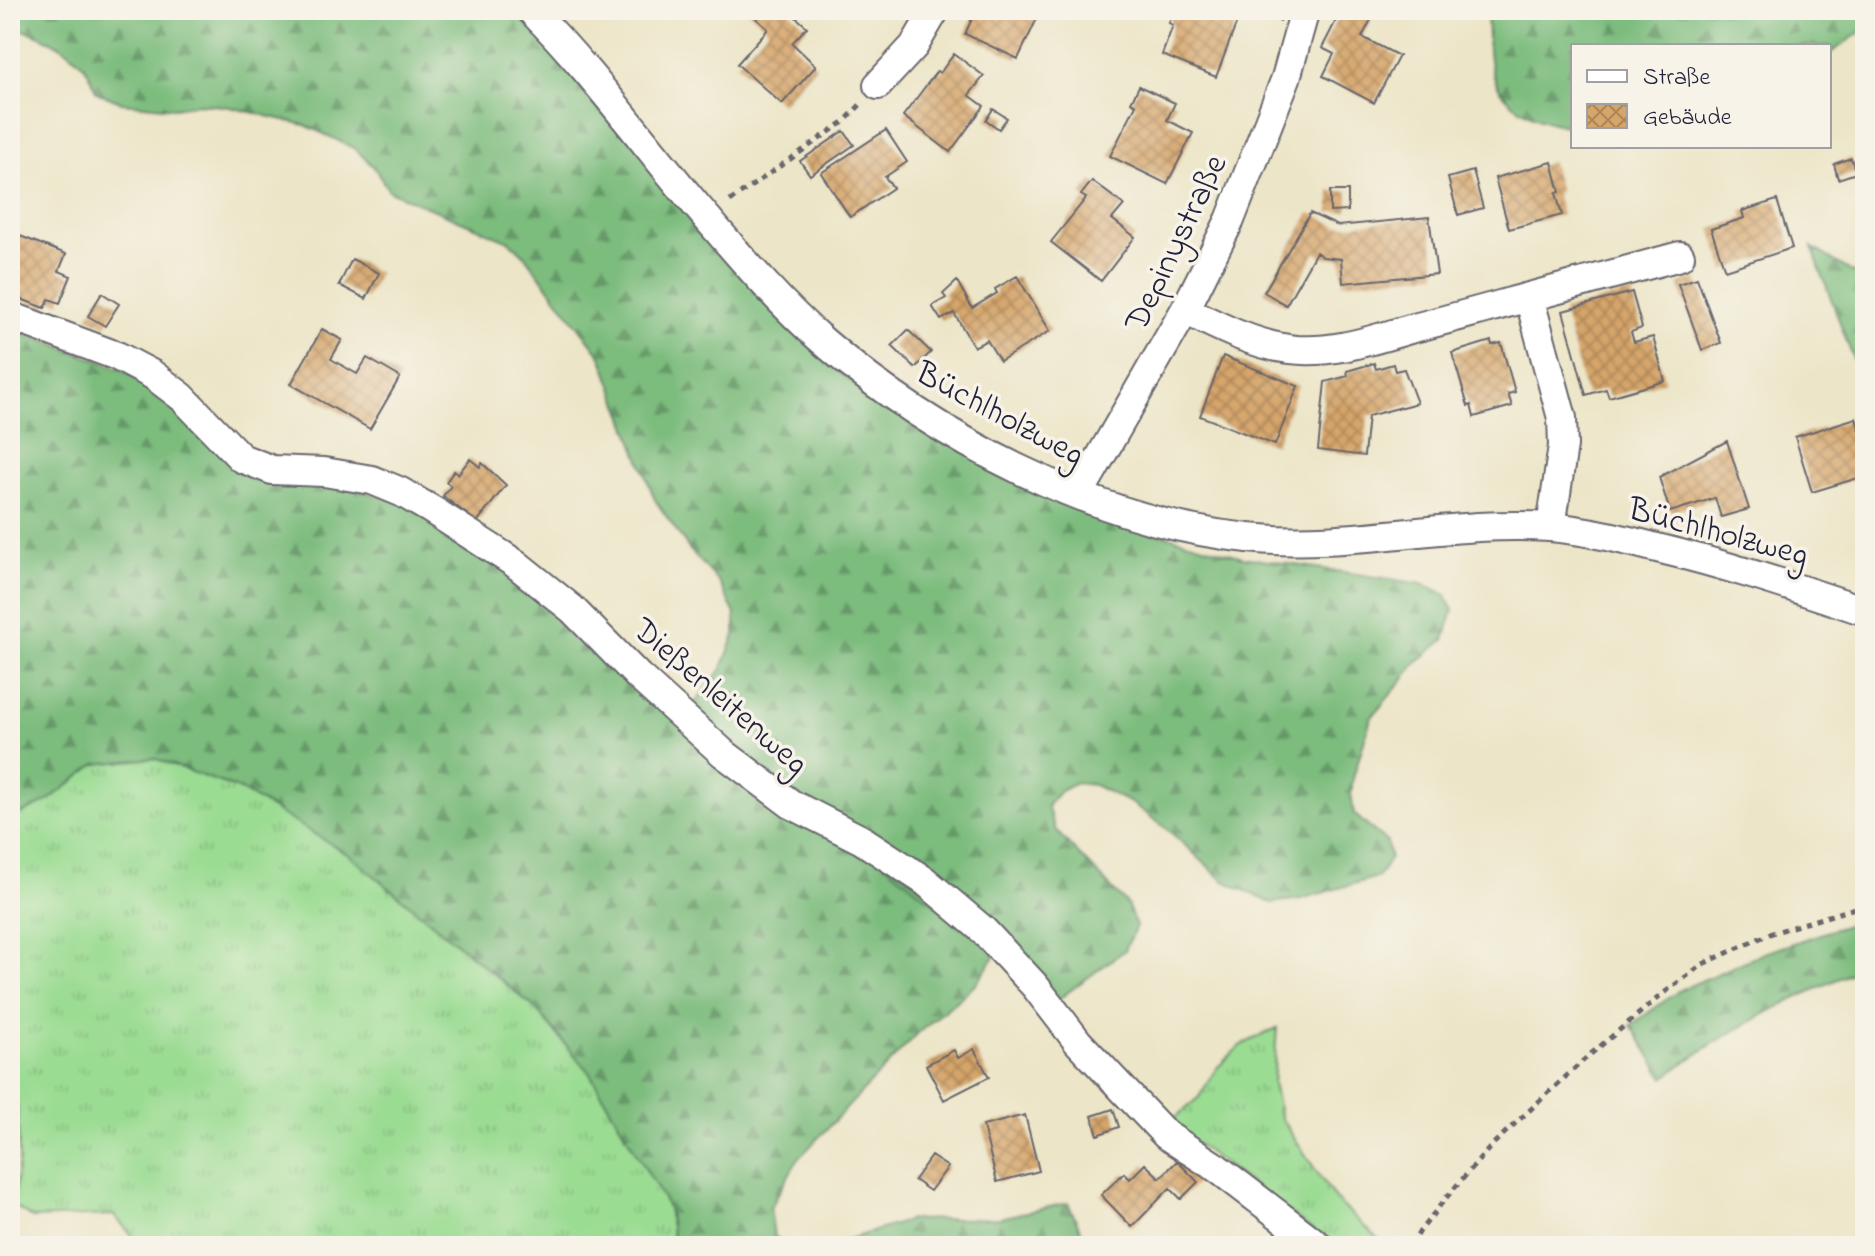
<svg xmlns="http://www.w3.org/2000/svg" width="1875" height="1256" font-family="'Indie Flower',sans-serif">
<defs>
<pattern id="grass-tufts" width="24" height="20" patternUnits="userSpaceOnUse" patternTransform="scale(2)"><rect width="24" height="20" fill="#9bdc93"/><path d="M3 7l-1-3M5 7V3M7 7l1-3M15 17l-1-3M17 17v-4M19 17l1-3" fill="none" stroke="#85bc80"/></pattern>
<pattern id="forest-firs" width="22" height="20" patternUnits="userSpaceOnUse" patternTransform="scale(2)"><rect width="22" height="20" fill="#7cbc7d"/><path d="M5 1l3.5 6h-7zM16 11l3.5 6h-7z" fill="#659868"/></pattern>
<pattern id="building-cross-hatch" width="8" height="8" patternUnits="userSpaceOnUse" patternTransform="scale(2)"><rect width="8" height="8" fill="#d6a56a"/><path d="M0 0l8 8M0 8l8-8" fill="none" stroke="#ad8658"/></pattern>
</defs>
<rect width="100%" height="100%" fill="#f7f3e8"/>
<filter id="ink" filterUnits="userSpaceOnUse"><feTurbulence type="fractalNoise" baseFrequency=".0125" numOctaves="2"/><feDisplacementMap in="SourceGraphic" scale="16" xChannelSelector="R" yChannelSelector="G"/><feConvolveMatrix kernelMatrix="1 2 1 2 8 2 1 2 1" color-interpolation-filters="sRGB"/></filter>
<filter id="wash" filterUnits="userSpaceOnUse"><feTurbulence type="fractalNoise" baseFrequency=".006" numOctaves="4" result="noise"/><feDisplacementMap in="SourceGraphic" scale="32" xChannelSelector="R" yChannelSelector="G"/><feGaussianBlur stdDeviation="1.8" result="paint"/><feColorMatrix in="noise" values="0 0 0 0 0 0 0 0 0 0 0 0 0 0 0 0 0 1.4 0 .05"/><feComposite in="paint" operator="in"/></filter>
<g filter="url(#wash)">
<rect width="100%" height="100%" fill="#ece5c7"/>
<path fill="url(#grass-tufts)" stroke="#5e7f67" stroke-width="2" d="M154,758L241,790L350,855L534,1007L589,1072L668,1207L674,1246H236L234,1241L219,1236L214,1246H141L114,1215L32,1218L13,1205L19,1159L18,1113L10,1052V819L46,802L96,764Z
M1277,1028L1273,1084L1281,1118L1335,1199L1377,1238L1396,1246H1334L1169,1123L1199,1097L1216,1069L1241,1045Z"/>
<path fill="url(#forest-firs)" stroke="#4f6f5c" stroke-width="2" d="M10,10H519L799,333L846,378L912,422L1115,521L1243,557L1423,584L1446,595L1453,611L1444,640L1419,660L1371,718L1353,778L1351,794L1354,814L1387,842L1390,858L1378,877L1301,899L1271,903L1224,881L1166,828L1131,803L1094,785L1076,783L1060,791L1047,806L1056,831L1127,904L1136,926L1125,950L1056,1001L814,807L687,713L721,670L735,635V614L719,582L689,549L655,500L601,356L524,255L509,241L389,191L374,167L354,148L305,125L225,106L197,104L174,108L123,103L96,92C93,84 90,74 85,67C68,46 36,32 10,27Z
M1487,10H1865V29L1829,54V46H1573V127C1541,122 1503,109 1493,74C1487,55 1488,30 1487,10Z
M1812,247L1865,280V389L1864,388Z
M10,328L124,370L198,426L323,481L402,502L502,565L611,659L923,888L996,955L975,985L919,1032L798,1159L770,1208L774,1236L790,1246H674L668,1207L589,1072L534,1007L349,855L241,790L154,758L96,764L46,802L10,819Z
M1865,919V967C1794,998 1725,1030 1664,1078L1631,1025L1680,990L1764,953Z
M1068,1203L1088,1246H827L910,1220L999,1218Z"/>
<g id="blocks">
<path fill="url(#building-cross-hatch)" d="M747,10H788L807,27L792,43L816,66L782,104L737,64L768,29Z
M976,10H1041L1018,59L965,34Z
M1174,10H1210L1237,22L1216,77L1162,55L1173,25L1169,23Z
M1251,10H1284L1280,21Z
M1341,11L1372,18L1362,37L1399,56L1374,103L1323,76L1334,54L1322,48Z
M954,54L984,76L969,95L984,106L950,152L903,116L937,71L940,73Z
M1139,86L1175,103L1167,120L1193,133L1167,184L1110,156L1136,105L1131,102Z
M993,109L1007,118L999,129L986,120Z
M886,130L907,162L885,177L893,188L850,217L821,173Z
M844,131L854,145L810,175L800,161Z
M1851,158L1856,173L1838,179L1834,164Z
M1552,162L1560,192L1556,193L1562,215L1509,229L1495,178Z
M1473,171L1483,208L1458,215L1448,178Z
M1092,181L1124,205L1112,219L1135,237L1101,281L1051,242L1086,198L1081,195Z
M1330,191H1348V211L1330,212Z
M1777,200L1792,248L1725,270L1711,229L1744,218L1742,211Z
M1310,213L1338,226L1429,217L1437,274L1343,283L1341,259L1323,257L1316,252L1286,305L1264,292Z
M10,232L66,254L59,271L71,276L60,303L49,299L45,308L10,295Z
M352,259L379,273L366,299L339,285Z
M1017,276L1050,331L1000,361L987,340L974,347L954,313L941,320L932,306L946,298L943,294L957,281L972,308L997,293L995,289Z
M1697,278L1721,343L1702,350L1678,284Z
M1632,292L1642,328L1631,332L1634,342L1653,337L1665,381L1609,397L1606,389L1586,395L1563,311Z
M102,293L119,304L105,326L88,316Z
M322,329L342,340L331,359L357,374L367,358L400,377L370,429L291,384Z
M908,330L931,352L915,368L892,346Z
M1491,341L1492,345L1501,343L1515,392L1508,394L1512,406L1474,417L1471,405L1468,406L1452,353Z
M1223,356L1298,386L1275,445L1200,416Z
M1374,363L1376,369L1393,364L1395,371L1404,369L1417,403L1368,416L1364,456L1318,450L1325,382L1348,376L1347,371Z
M1856,418L1865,446V476L1812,492L1795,437Z
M1727,441L1749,509L1721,517L1715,498L1670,512L1659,477Z
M470,459L480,467L482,463L506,485L477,522L443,496L451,486L446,482L454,471L458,474Z
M974,1049L989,1077L944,1100L926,1065L954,1050L958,1058Z
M1113,1109L1119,1127L1098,1135L1092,1116Z
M1025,1115L1039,1171L997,1182L983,1126Z
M931,1156L948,1167L930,1191L914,1180Z
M1177,1161L1198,1182L1181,1199L1170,1188L1132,1227L1101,1195L1124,1173L1130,1179L1145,1164L1160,1178Z"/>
</g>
</g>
<g filter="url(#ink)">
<use href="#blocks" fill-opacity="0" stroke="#69666c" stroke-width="2"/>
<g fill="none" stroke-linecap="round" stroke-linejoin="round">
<defs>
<path id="street" d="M531,10C594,73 648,150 707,218C743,260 781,305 824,342C936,439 1099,523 1248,538C1349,549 1449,520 1550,527C1586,530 1622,539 1657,548C1728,565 1796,588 1865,611
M878,85L914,46L935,10
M1529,297L1680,256
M1185,310C1218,326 1252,344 1289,349C1330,355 1371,340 1410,329C1450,319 1489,308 1529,297L1562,418L1563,446L1551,527
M10,316L117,356L153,375L182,397L241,458L272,470L324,472L372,480L401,492L432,510L516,564L572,609L639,677L723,753L791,804L862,840L925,881L983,930L1035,986L1078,1042L1166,1135L1217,1168L1319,1246
M1079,494L1185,310L1230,220L1286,78L1305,10"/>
</defs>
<use href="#street" stroke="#69666c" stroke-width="32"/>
<path stroke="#69666c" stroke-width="5" stroke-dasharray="6 6" stroke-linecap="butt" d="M730,201L845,121L860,105
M1411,1246L1420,1231L1445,1199L1493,1144L1586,1058L1660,996L1703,964L1769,934L1865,905"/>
<use href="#street" stroke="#fff" stroke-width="28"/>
</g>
</g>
<g text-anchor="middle" stroke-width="7" stroke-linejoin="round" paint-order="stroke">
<g font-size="34" fill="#22223b" stroke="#f7f3e8">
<text transform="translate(1174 242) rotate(-64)" y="12">Depinystraße</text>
<text transform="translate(1001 412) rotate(28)" y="12">Büchlholzweg</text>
<text transform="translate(1719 530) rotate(15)" y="12">Büchlholzweg</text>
<text transform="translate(722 695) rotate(41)" y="12">Dießenleitenweg</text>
</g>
</g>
<rect width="1875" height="1256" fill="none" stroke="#f7f3e8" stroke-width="40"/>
<rect x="1571" y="44" width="260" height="104" fill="#f7f3e8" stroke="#a29fa3" stroke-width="2"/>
<rect x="1587" y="70" width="40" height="12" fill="#ffffff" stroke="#a29fa3" stroke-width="2"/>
<text x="1643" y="84" font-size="24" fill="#22223b">Straße</text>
<rect x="1587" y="104" width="40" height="24" fill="url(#building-cross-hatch)" stroke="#a29fa3" stroke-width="2"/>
<text x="1643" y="124" font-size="24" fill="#22223b">Gebäude</text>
</svg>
